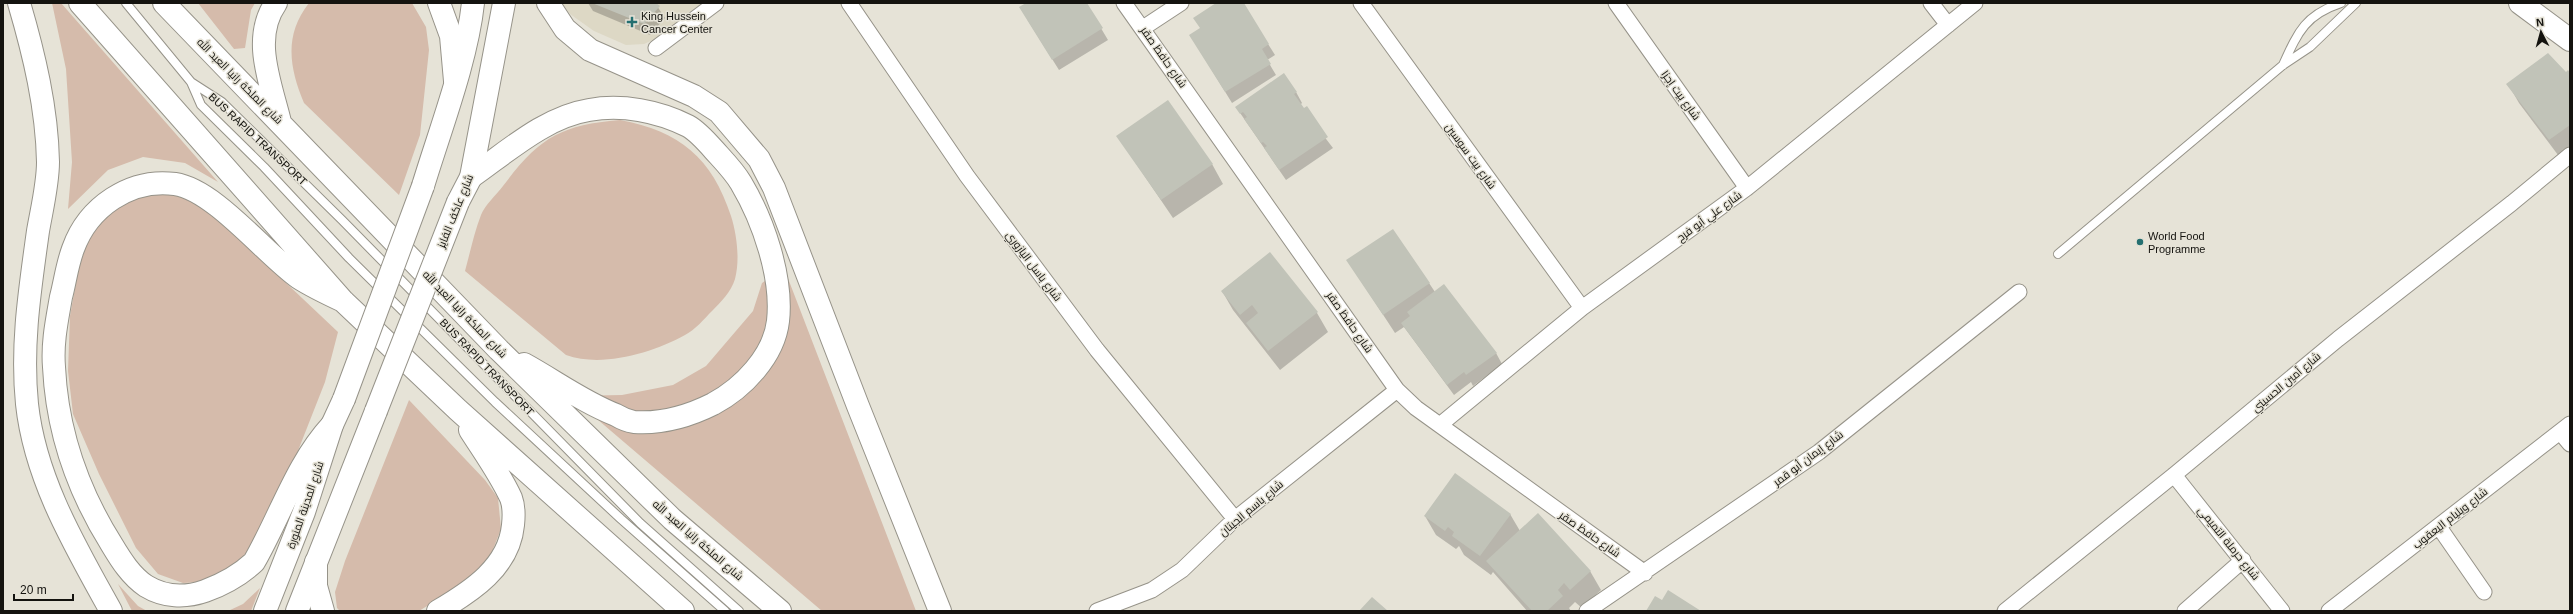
<svg xmlns="http://www.w3.org/2000/svg" width="2573" height="614" font-family="Arial,Cairo,sans-serif">
<rect width="100%" height="100%" fill="#e6e3d7"/>
<path fill="#ddd8c5" d="M562,3H708L662,36L644,44L626,45L594,31L570,14Z"/>
<path fill="#d5bbab" d="M52,3H61L218,182L185,163L143,157L108,170L68,209L72,162L66,69Z
M198,3H255L251,10L245,48L234,49Z
M309,3H412L426,27L429,50L420,135L399,195L304,103C289,67 284,35 309,3Z
M620,120C680,131 712,158 731,216C737,235 740,260 735,279C731,292 721,302 712,311C704,319 695,330 685,335C652,353 602,368 566,355L465,271C470,253 474,233 481,215C485,205 496,195 503,186C539,138 560,125 620,120Z
M168,189L194,196L338,332L325,382L270,522L240,564L216,581L183,583L158,574L136,548L99,474L73,414L68,371L70,316L82,249L107,214L134,196Z
M784,268L916,611H822L570,396L622,395L673,385L706,366L753,311L762,283Z
M409,400L485,480L498,498L501,529L488,562L474,577L419,611H340L337,608L335,592L345,561Z
M118,584L138,606L147,611H132Z
M260,588L251,611H228L243,604Z"/>
<path fill="#0003" d="M588,3H655L665,18L650,35L593,11Z
M1028,3H1086L1108,40L1059,70L1027,19Z
M1218,3H1242L1275,55L1267,60L1276,75L1232,103L1197,46L1201,29Z
M2566,74L2570,75V152L2561,159L2519,103L2508,84Z
M1296,92L1302,103L1300,105L1333,148L1286,180L1236,107Z
M1118,137L1212,164L1223,184L1173,218Z
M1270,253L1317,313L1328,332L1280,370L1233,310L1222,291Z
M1348,261L1429,283L1435,292L1496,353L1502,364L1473,386L1471,382L1454,395L1404,327L1395,333Z
M1510,514L1520,531L1590,571L1601,590L1582,608L1575,602L1569,608L1571,611H1527L1493,572L1491,575L1464,555L1459,546L1456,549L1436,535L1425,516Z"/>
<path fill="#c1c3b8" d="M592,3H656L660,6L644,24Z
M1026,3H1087L1103,28L1052,60L1019,7Z
M1216,3H1244L1269,44L1262,49L1271,64L1225,92L1189,35L1200,28L1193,18Z
M2548,53L2566,72L2568,70L2570,73V125L2549,140L2506,84Z
M1284,73L1297,92L1294,94L1304,108L1307,106L1328,137L1279,170L1264,148L1267,146L1263,142L1261,143L1244,119L1247,117L1243,112L1240,114L1235,107Z
M1168,100L1213,164L1161,200L1116,136Z
M1393,229L1430,283L1383,315L1346,260Z
M1270,252L1318,312L1268,351L1246,323L1258,313L1252,305L1240,315L1221,291Z
M1444,284L1497,353L1466,375L1464,372L1447,385L1401,323L1410,316L1407,312Z
M1455,473L1511,514L1480,556L1452,536L1454,532L1448,527L1445,531L1424,516Z
M1538,513L1591,571L1570,590L1564,583L1558,590L1563,596L1547,611H1532L1486,561Z
M1668,590L1701,611H1646L1655,596L1662,600Z
M1372,597L1388,611H1359Z"/>
<g fill="none" stroke-linecap="round" stroke-linejoin="round">
<defs>
<path id="lane" d="M126,3L191,82L201,105L264,167L349,258L495,402L621,519L725,611
M2283,65C2298,32 2305,15 2341,3
M191,82L222,102L342,220L640,523L739,611
M2058,254L2283,65L2310,47L2356,3"/>
<path id="street" d="M849,3L967,176L1097,350L1235,519
M1124,3L1397,390L1416,408L1645,573
M1361,3L1582,308
M1616,3L1747,188
M1931,3L1948,25
M1143,28L1181,3
M656,48L716,3
M1441,424L1582,308L1747,188L1975,3
M2560,432L2570,444
M2174,475L2282,611
M2439,527L2484,592
M1097,611L1152,590L1182,570L1235,519L1397,390
M1587,611L1819,452L2019,292
M2005,611L2174,475L2338,339L2512,203L2570,155
M2185,611L2243,560
M2329,611L2570,424"/>
<path id="secondary" d="M2520,3L2570,40
M423,186C440,130 467,60 473,3
M458,202L471,177L504,3
M265,611L304,512L332,425L344,399
M297,611L376,411"/>
<path id="primary" d="M19,3C34,54 47,108 48,162C48,184 42,208 38,231C30,289 21,345 27,404C35,479 75,546 111,611
M80,3L343,301L458,410L683,611
M164,3L499,350L672,519L780,611
M276,3C251,38 271,84 280,122
M439,3L451,36L455,81
M548,3L565,29L590,50L694,96L719,112L759,159L774,188L858,406L940,611
M471,177C507,152 545,117 589,110C622,104 658,111 688,126C697,131 707,142 714,150C723,160 734,171 741,183C763,220 783,277 778,321C774,356 743,388 713,404C689,416 662,424 634,422C628,421 621,418 616,415C583,402 555,381 524,364
M332,425C296,464 280,517 254,562C239,576 224,584 205,591C185,598 164,597 146,586C131,576 121,560 112,545C78,491 57,430 54,367C52,343 57,320 61,297C65,282 67,265 73,249C88,207 130,178 175,184C215,190 265,254 299,278C313,287 328,294 343,301
M316,562V586L323,611
M438,611C472,591 509,567 513,525C514,516 514,506 511,498C500,474 484,452 470,430"/>
</defs>
<use href="#lane" stroke="#969389" stroke-width="10"/>
<use href="#street" stroke="#969389" stroke-width="17"/>
<use href="#secondary" stroke="#969389" stroke-width="24"/>
<use href="#primary" stroke="#969389" stroke-width="24"/>
<use href="#lane" stroke="#fff" stroke-width="8"/>
<use href="#street" stroke="#fff" stroke-width="15"/>
<use href="#secondary" stroke="#fff" stroke-width="22"/>
<use href="#primary" stroke="#fff" stroke-width="22"/>
<defs>
<path id="secondary-bridge" d="M344,399L423,186
M376,411L458,202"/>
</defs>
<use href="#secondary-bridge" stroke="#969389" stroke-width="24" stroke-linecap="butt"/>
<use href="#secondary-bridge" stroke="#fff" stroke-width="22"/>
</g>
<g fill="#246f70" stroke="#e6e3d7" stroke-width="1.5">
<path d="M630 16h4v4h4v4h-4v4h-4v-4h-4v-4h4z"/>
<circle cx="2140" cy="242" r="4"/>
</g>
<g text-anchor="middle" stroke-width="3" stroke-linejoin="round" paint-order="stroke">
<g font-size="11" fill="#14130f" stroke="#e6e3d7" text-anchor="start">
<text x="641" y="20">King Hussein<tspan x="641" dy="13">Cancer Center</tspan></text>
<text x="2148" y="240">World Food<tspan x="2148" dy="13">Programme</tspan></text>
</g>
<g font-size="11" fill="#14130f" stroke="#e6e3d7">
<text transform="translate(1164 57) rotate(55)" y="4">شارع حافظ صقر</text>
<text transform="translate(240 81) rotate(45)" y="4">شارع الملكة رانيا العبد الله</text>
<text transform="translate(1681 95) rotate(54)" y="4">شارع بيت إجزا</text>
<text transform="translate(258 139) rotate(43)" y="4">BUS RAPID TRANSPORT</text>
<text transform="translate(1471 156) rotate(54)" y="4">شارع بيت سوسين</text>
<text transform="translate(455 211) rotate(-68)" y="4">شارع عاكف الفايز</text>
<text transform="translate(1709 216) rotate(-36)" y="4">شارع علي أبو فرح</text>
<text transform="translate(1034 266) rotate(53)" y="4">شارع باسل اليازوري</text>
<text transform="translate(465 314) rotate(46)" y="4">شارع الملكة رانيا العبد الله</text>
<text transform="translate(1350 322) rotate(55)" y="4">شارع حافظ صقر</text>
<text transform="translate(487 367) rotate(46)" y="4">BUS RAPID TRANSPORT</text>
<text transform="translate(2286 382) rotate(-40)" y="4">شارع أمين الحسيني</text>
<text transform="translate(1808 458) rotate(-37)" y="4">شارع إيمان أبو قمر</text>
<text transform="translate(305 505) rotate(-71)" y="4">شارع المدينة المنورة</text>
<text transform="translate(1251 508) rotate(-40)" y="4">شارع باسم الجيتان</text>
<text transform="translate(2450 518) rotate(-38)" y="4">شارع ويليام اليعقوب</text>
<text transform="translate(1590 534) rotate(35)" y="4">شارع حافظ صقر</text>
<text transform="translate(698 540) rotate(41)" y="4">شارع الملكة رانيا العبد الله</text>
<text transform="translate(2229 543) rotate(51)" y="4">شارع حرملة التميمي</text>
</g>
</g>
<rect width="2573" height="614" fill="none" stroke="#14130f" stroke-width="8"/>
<g transform="translate(2541 32) rotate(354)" stroke="#e6e3d7" stroke-width="3" paint-order="stroke">
<path d="M0-3L7 15L0 10L-7 15Z" fill="#14130f"/>
<text y="-6" font-size="11" font-weight="bold" text-anchor="middle" fill="#14130f">N</text>
</g>
<path d="M14 594v6h59v-6" fill="none" stroke="#14130f" stroke-width="2"/>
<text x="20" y="594" font-size="12" fill="#14130f" stroke="#e6e3d7" stroke-width="3" paint-order="stroke">20 m</text>
</svg>
